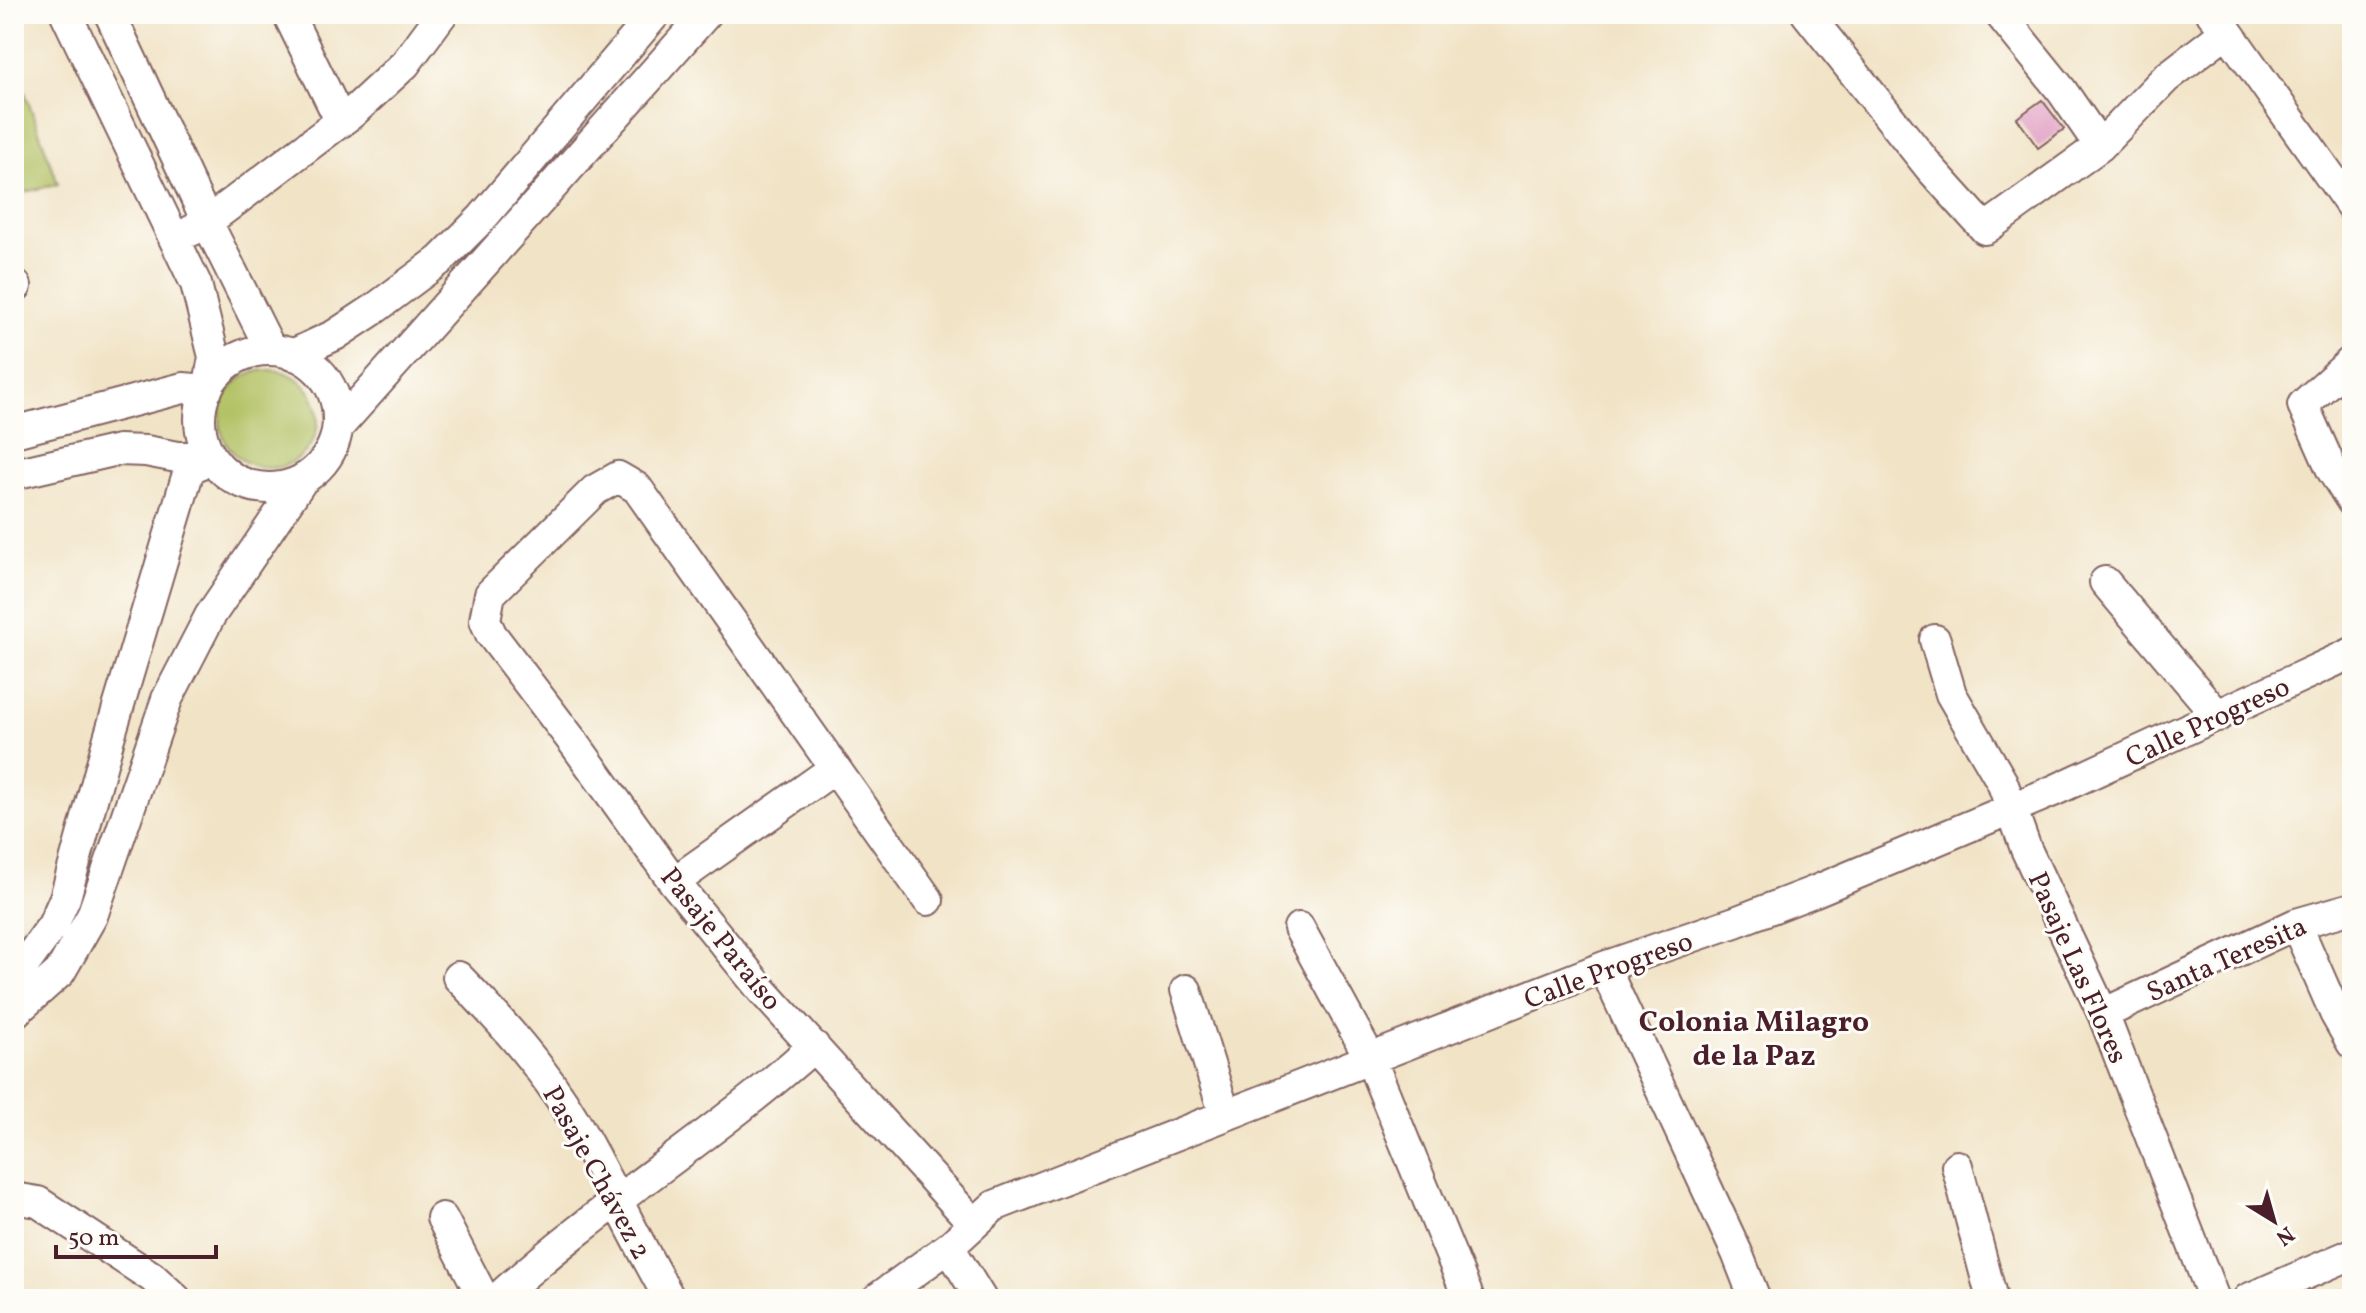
<svg xmlns="http://www.w3.org/2000/svg" width="2366" height="1313" font-family="Vollkorn,serif">
<rect width="100%" height="100%" fill="#fdfcf7"/>
<filter id="ink" filterUnits="userSpaceOnUse"><feTurbulence type="fractalNoise" baseFrequency=".0125" numOctaves="2"/><feDisplacementMap in="SourceGraphic" scale="16" xChannelSelector="R" yChannelSelector="G"/><feConvolveMatrix kernelMatrix="1 2 1 2 8 2 1 2 1" color-interpolation-filters="sRGB"/></filter>
<filter id="wash" filterUnits="userSpaceOnUse"><feTurbulence type="fractalNoise" baseFrequency=".006" numOctaves="4" result="noise"/><feDisplacementMap in="SourceGraphic" scale="32" xChannelSelector="R" yChannelSelector="G"/><feGaussianBlur stdDeviation="1.8" result="paint"/><feColorMatrix in="noise" values="0 0 0 0 0 0 0 0 0 0 0 0 0 0 0 0 0 1.4 0 .05"/><feComposite in="paint" operator="in"/></filter>
<g filter="url(#wash)">
<rect width="100%" height="100%" fill="#f1e3c6"/>
<path fill="#b2c164" stroke="#7e7048" stroke-width="2" d="M14,62L58,184L14,195Z
M220 419a49 49 0 1 1 98 0a49 49 0 1 1-98 0Z"/>
<g id="blocks">
<path fill="#e19cc2" d="M2042,100L2064,129L2038,148L2017,118Z"/>
</g>
</g>
<g filter="url(#ink)">
<use href="#blocks" fill-opacity="0" stroke="#846461" stroke-width="2"/>
<g fill="none" stroke-linecap="round" stroke-linejoin="round">
<defs>
<path id="minor" d="M66,14L196,284L214,357L209,385
M110,14L210,228L271,350
M288,14L341,122
M1807,14L1930,168L1985,229L2100,146L2166,78L2227,31
M2000,14L2062,91L2100,146
M2212,14L2227,31L2352,207
M191,231L207,222L352,113L405,64L442,14
M14,287L16,286
M200 419a69 69 0 1 1 138 0a69 69 0 1 1-138 0Z
M292,355L335,335L373,310L440,260L482,218L655,14
M2352,361L2303,405L2332,470L2352,501
M338,427L706,14
M14,432L183,388L207,390
M14,474L118,450L146,451L177,457H210
M2105,582L2218,716
M1935,640L1951,694L2002,782L2026,849L2103,1014L2214,1299
M674,882L835,768
M928,900L637,488L618,477L595,490L490,594L485,620L491,634L577,747L674,882L762,990L974,1224
M2296,924L2335,1013L2352,1043
M1299,928L1370,1058L1469,1299
M1604,967L1737,1253L1755,1299
M14,973L24,965L53,925L65,898L109,738L189,470L210,457
M458,977C501,1021 543,1067 574,1120C608,1179 636,1241 670,1299
M1186,990L1225,1115
M14,1013L60,972L92,916L167,699L210,616L303,479
M2103,1014L2296,924L2352,908
M1957,1166L1992,1299
M14,1198L38,1202L152,1277L176,1299
M442,1218L484,1299
M949,1247L981,1299
M497,1299C597,1207 713,1137 814,1046
M877,1299L949,1247L994,1206L1604,967L1735,922L1813,892L2053,791L2352,653
M2248,1299L2352,1254"/>
</defs>
<use href="#minor" stroke="#846461" stroke-width="34"/>
<use href="#minor" stroke="#fff" stroke-width="30"/>
</g>
</g>
<g text-anchor="middle" stroke-width="6" stroke-linejoin="round" paint-order="stroke">
<g font-size="28" fill="#4a1f2b" stroke="#fdfcf7">
<text transform="translate(2207 721) rotate(-25)" y="10">Calle Progreso</text>
<text transform="translate(722 938) rotate(51)" y="10">Pasaje Paraíso</text>
<text transform="translate(2226 958) rotate(-24)" y="10">Santa Teresita</text>
<text transform="translate(2079 967) rotate(66)" y="10">Pasaje Las Flores</text>
<text transform="translate(1608 969) rotate(-20)" y="10">Calle Progreso</text>
<text transform="translate(598 1172) rotate(61)" y="10">Pasaje Chávez 2</text>
</g>
<g font-size="30" font-weight="bold" fill="#4a1f2b" stroke="#fdfcf7">
<text x="1754" y="1031">Colonia Milagro<tspan x="1754" dy="34">de la Paz</tspan></text>
</g>
</g>
<rect width="2366" height="1313" fill="none" stroke="#fdfcf7" stroke-width="48"/>
<g transform="translate(2274 1221) rotate(143)" stroke="#fdfcf7" stroke-width="6" paint-order="stroke">
<path d="M0-6L14 30L0 20L-14 30Z" fill="#4a1f2b"/>
<text y="-12" font-size="22" font-weight="bold" text-anchor="middle" fill="#4a1f2b">N</text>
</g>
<path d="M56 1245v12h160v-12" fill="none" stroke="#4a1f2b" stroke-width="4"/>
<text x="68" y="1245" font-size="24" fill="#4a1f2b" stroke="#fdfcf7" stroke-width="6" paint-order="stroke">50 m</text>
</svg>
